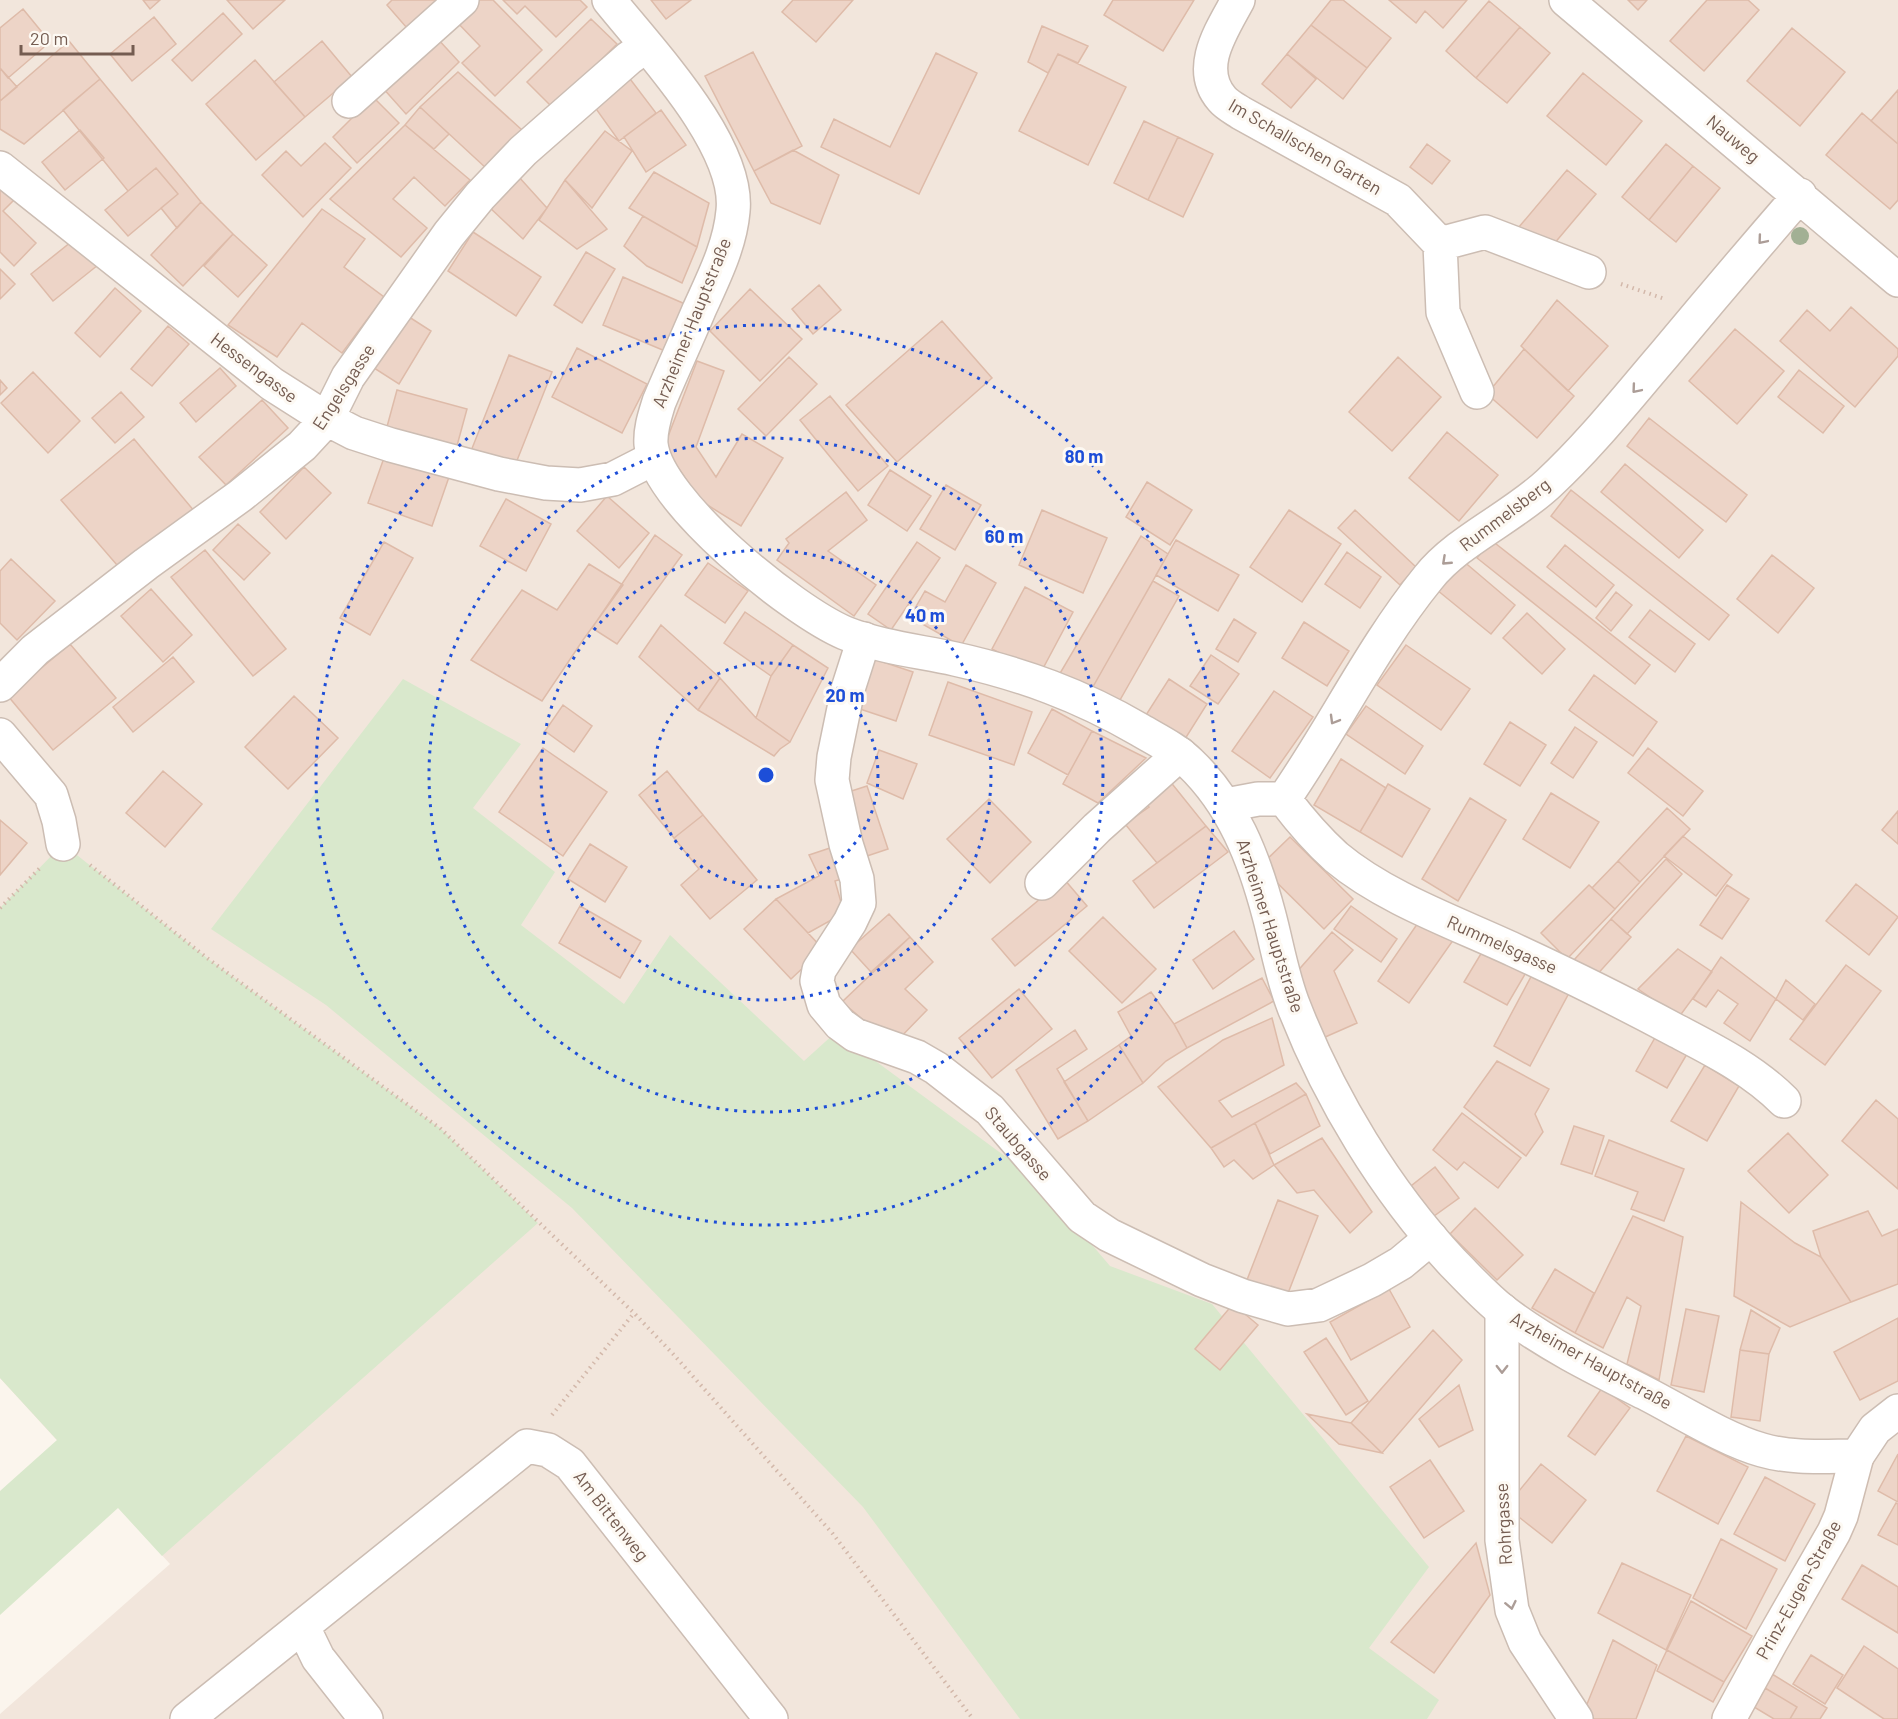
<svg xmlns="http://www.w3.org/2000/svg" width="1898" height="1719" font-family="Barlow,sans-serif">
<rect width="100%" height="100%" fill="#fbf5ed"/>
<path fill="#f2e6dc" d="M0,0H1898V1719H0V1714L170,1564L0,1378Z"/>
<path fill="#d9e8cc" d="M403,679L521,744L473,808L555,872L521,925L624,1004L670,935L804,1061L836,1032L1036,1179L1110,1266L1212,1304L1429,1567L1369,1648L1439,1700L1427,1719H1020L863,1507L572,1208L326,1005L211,929Z
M63,844L207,958L441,1129L538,1223L162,1556L118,1508L0,1615V1491L57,1440L0,1378V908Z"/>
<path fill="#edd4c7" stroke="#debba9" stroke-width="1.5" d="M143,0H160L150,9Z
M227,0H285L253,29Z
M392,0H448L413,35L387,5Z
M475,0H493L542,50L495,96L462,63L480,46L455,20Z
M503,0H580L587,7L556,37L525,6L517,14Z
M651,0H691L666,19Z
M793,0H853L816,42L782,12Z
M1113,0H1194L1163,51L1104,15Z
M1331,0H1343L1391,38L1367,68L1311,25Z
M1389,0H1467L1443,28L1425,11L1416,23Z
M1628,0H1647L1638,10Z
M1707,0H1748L1759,10L1704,71L1670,41Z
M1489,1L1520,27L1476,78L1446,51Z
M23,9L50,42L8,78L0,68V28Z
M223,13L242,34L192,81L172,60Z
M154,17L176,44L132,81L110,54Z
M591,19L617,44L553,108L527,82Z
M1311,25L1367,68L1343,99L1287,54Z
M1042,26L1088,46L1078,63L1058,54L1048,73L1028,62Z
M1520,27L1550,53L1507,103L1476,78Z
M1792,28L1845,72L1800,126L1747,81Z
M436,37L459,62L406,114L382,87Z
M69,41L100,79L24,144L0,129V101Z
M322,41L352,77L305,117L274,82Z
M753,52L802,146L754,171L705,76Z
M936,53L977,73L919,194L821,147L834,119L890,147Z
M1058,54L1126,87L1088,165L1019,131Z
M1287,54L1316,79L1291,108L1262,84Z
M255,60L305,117L256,160L206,104Z
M0,68L17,87L0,101Z
M624,71L656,113L619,141L589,99Z
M458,72L522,130L487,169L420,107Z
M1583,73L1642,121L1606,165L1547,116Z
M100,79L201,202L177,228L161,208L178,194L156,168L128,191L63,110Z
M1898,90V144L1871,121Z
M373,97L399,123L357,163L333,137Z
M420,107L449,134L434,149L405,125Z
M661,110L686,145L646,172L624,137Z
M1862,113L1898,144V200L1890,209L1826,155Z
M1144,121L1178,137L1148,200L1114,183Z
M405,125L470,180L445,206L414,177L393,199L427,228L401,257L330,199Z
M80,130L104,158L65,190L42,162Z
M605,131L632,151L592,208L565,180Z
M1178,137L1213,154L1183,217L1148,200Z
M325,143L351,168L303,217L262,175L286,151L301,166Z
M1427,144L1450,161L1432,184L1410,167Z
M1666,144L1693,166L1649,220L1622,197Z
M793,150L839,175L820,224L771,203L754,171Z
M1693,166L1720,188L1676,242L1649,220Z
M156,168L178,194L128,236L105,210Z
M1567,170L1596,194L1548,251L1519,227Z
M654,172L709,203L697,247L629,208Z
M518,176L547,208L523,239L488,206Z
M565,180L607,229L577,249L539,220Z
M0,183L16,198L3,211L36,243L14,266L0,252Z
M201,202L233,234L183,286L151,255Z
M322,209L365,239L344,267L384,297L342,353L302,323L277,357L228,325Z
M643,216L697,247L682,283L647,266L624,246Z
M473,232L541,277L516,316L448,271Z
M233,234L267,265L238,297L204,266Z
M76,238L98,265L53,301L31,274Z
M586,252L615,269L582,323L554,305Z
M0,269L15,284L0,299Z
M623,277L685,304L665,351L603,325Z
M819,285L841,310L813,334L792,309Z
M115,288L141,311L100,357L75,333Z
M750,289L802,339L760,381L710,331Z
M1557,300L1608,346L1568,391L1521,346Z
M1851,307L1898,349V356L1855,407L1780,341L1807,310L1830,331Z
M406,315L431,331L399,384L374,368Z
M942,321L992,378L897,462L846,405Z
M168,326L189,344L152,386L131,369Z
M1735,329L1784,371L1737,424L1689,381Z
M577,348L647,384L622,433L552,397Z
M1524,349L1574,396L1537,438L1487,394Z
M509,355L552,372L514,468L471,451Z
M789,357L817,384L766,436L738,409Z
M1398,357L1441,397L1392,451L1349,412Z
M697,361L724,371L696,447L716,477L742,434L783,458L741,526L701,501L664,447Z
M220,368L236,386L196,422L180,403Z
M1799,370L1844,406L1823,433L1778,397Z
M33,372L80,421L48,453L1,403Z
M0,380L7,388L0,395Z
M397,390L467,409L455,453L385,434Z
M121,392L144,417L115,443L92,418Z
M830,396L888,466L858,491L800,420Z
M262,400L288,428L226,485L199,457Z
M1649,418L1747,495L1726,522L1627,446Z
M1447,432L1498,475L1459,521L1409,478Z
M134,439L195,512L123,572L61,500Z
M385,455L449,477L432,526L368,503Z
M1625,464L1703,530L1679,558L1601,492Z
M304,467L331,493L286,539L260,512Z
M890,470L931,496L907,531L868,505Z
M1147,482L1192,510L1170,545L1126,517Z
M946,485L981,505L955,550L920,529Z
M1571,490L1729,615L1709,640L1551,516Z
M846,492L867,520L828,551L876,585L854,616L777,560L789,543L786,539Z
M607,496L649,533L619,568L577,531Z
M506,499L551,524L526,571L480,546Z
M1042,510L1107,538L1083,593L1019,565Z
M1289,510L1341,544L1302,602L1250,567Z
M1355,510L1416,567L1400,585L1338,528Z
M238,524L270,553L244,580L213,550Z
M655,535L682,555L617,644L592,628Z
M1141,536L1168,554L1090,692L1059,675Z
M1176,540L1239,575L1218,611L1156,575Z
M1491,540L1650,665L1635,684L1477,558Z
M384,542L413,558L370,635L340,618Z
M917,542L940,558L891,630L868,614Z
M1565,545L1614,585L1596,607L1547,567Z
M205,550L286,649L253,676L171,577Z
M1347,552L1381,577L1360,608L1325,584Z
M1772,555L1814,588L1778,633L1737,599Z
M11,559L55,601L17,640L0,623V571Z
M1462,560L1515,605L1491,634L1437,590Z
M708,563L748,591L725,623L685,595Z
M589,564L623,585L583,640L542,701L471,660L522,590L557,610Z
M966,565L996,583L961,646L910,617L925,591L945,602Z
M1153,581L1179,596L1116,707L1090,692Z
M1025,587L1073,612L1040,674L992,649Z
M151,589L192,635L163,662L121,616Z
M1616,592L1632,605L1611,631L1596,618Z
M1650,610L1695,644L1675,672L1629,637Z
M745,612L793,645L771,676L724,643Z
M1527,613L1565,649L1542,674L1503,638Z
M1234,619L1256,633L1238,662L1216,649Z
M1304,622L1349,651L1327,686L1282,658Z
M661,625L720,678L698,710L639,657Z
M70,644L116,698L53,750L8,696Z
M793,645L828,668L790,742L756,718L771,676Z
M1406,645L1470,689L1441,730L1377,685Z
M1211,655L1239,674L1218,704L1190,686Z
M173,657L194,682L133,732L113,707Z
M868,657L913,672L896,721L851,706Z
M1594,675L1657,722L1633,756L1569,710Z
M720,678L756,718L790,742L780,749L774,756L698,710Z
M1169,679L1207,704L1185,739L1146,715Z
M948,682L1032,712L1014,765L929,735Z
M1274,691L1313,717L1270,778L1232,751Z
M294,696L338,738L288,789L245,747Z
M563,705L592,726L574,752L545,731Z
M1366,706L1423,746L1405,774L1346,734Z
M1052,709L1092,731L1068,775L1028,753Z
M1510,722L1546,745L1520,786L1484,764Z
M1575,727L1597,742L1573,778L1551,763Z
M1092,731L1146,758L1098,803L1063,784Z
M543,748L607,792L563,856L499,812Z
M1648,748L1703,791L1683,816L1628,773Z
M879,750L917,764L903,799L867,783Z
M1341,759L1386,788L1360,832L1314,805Z
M163,771L202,804L165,847L126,813Z
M667,771L703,815L674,838L639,795Z
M1169,780L1206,826L1157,863L1125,824L1149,807L1142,798Z
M1388,784L1430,809L1402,857L1360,832Z
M867,786L888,849L858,859L836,796Z
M1551,793L1599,822L1570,868L1523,839Z
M1470,798L1506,820L1458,901L1422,879Z
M989,799L1031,842L990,883L947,839Z
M1667,808L1690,829L1640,882L1618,861Z
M1898,811V844L1882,830Z
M703,815L757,880L710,919L681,885L699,869L674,838Z
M0,820L27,843L0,875Z
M1206,826L1228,852L1154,908L1133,881Z
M1683,836L1732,875L1716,896L1664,856Z
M1290,837L1353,899L1324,929L1260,866Z
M590,844L627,867L605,902L568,879Z
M833,847L845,878L835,881L844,913L808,933L776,899L819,876L809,855Z
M1666,859L1682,874L1627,934L1611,919Z
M1618,861L1640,882L1615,909L1592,888Z
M1064,879L1087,906L1015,966L992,939Z
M1856,884L1898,917L1869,955L1826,921Z
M1589,885L1615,909L1567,959L1541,933Z
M1727,885L1749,899L1722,939L1700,925Z
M776,899L823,949L791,979L744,929Z
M580,906L641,941L620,978L559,943Z
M1351,906L1397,939L1381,962L1334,929Z
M889,914L910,937L871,972L850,949Z
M1103,917L1156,969L1122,1003L1069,951Z
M1422,917L1454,939L1409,1003L1378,981Z
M1611,919L1631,937L1594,978L1574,960Z
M1234,931L1254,959L1213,989L1193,960Z
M1332,932L1353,950L1334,971L1357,1023L1323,1038L1295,974Z
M910,937L933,962L905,989L927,1010L893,1045L842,1002Z
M1485,947L1528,969L1507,1005L1464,982Z
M1678,949L1712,972L1679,1017L1638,989Z
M1721,957L1776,999L1750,1041L1724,1023L1738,1004L1718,990L1706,1007L1693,999Z
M1846,965L1881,991L1825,1065L1790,1039Z
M1533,973L1569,993L1530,1066L1494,1046Z
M1262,978L1274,1001L1187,1048L1174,1024Z
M1786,980L1815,1004L1803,1020L1776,999Z
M1019,989L1052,1029L992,1078L959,1038Z
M1151,992L1174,1024L1187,1048L1166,1061L1143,1083L1119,1045L1131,1036L1118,1012Z
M1272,1018L1284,1065L1219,1101L1232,1117L1296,1083L1306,1094L1211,1148L1158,1087L1223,1040Z
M1075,1030L1087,1049L1057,1069L1088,1121L1058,1139L1016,1070Z
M1656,1036L1687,1054L1667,1088L1636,1071Z
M1119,1045L1143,1083L1088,1121L1064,1082Z
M1497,1061L1549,1089L1535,1114L1543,1132L1526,1156L1464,1107Z
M1705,1065L1739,1086L1707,1141L1671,1121Z
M1306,1094L1320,1126L1270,1154L1255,1123Z
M1876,1100L1898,1119V1189L1842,1141Z
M1462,1113L1521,1158L1498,1188L1464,1162L1457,1170L1433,1150Z
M1255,1123L1274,1165L1253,1179L1234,1160L1224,1167L1211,1148Z
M1574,1126L1604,1136L1592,1174L1561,1164Z
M1788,1133L1828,1175L1789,1213L1748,1171Z
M1322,1138L1372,1212L1350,1233L1314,1190L1297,1193L1274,1165Z
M1609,1140L1684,1169L1664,1221L1631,1209L1638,1192L1595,1176Z
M1435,1167L1459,1198L1434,1216L1411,1186Z
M1278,1200L1318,1216L1285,1301L1245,1285Z
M1741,1202L1795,1243L1821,1257L1851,1302L1790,1327L1734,1296Z
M1475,1208L1523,1255L1497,1280L1450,1234Z
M1868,1211L1882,1236L1898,1229V1284L1851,1302L1821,1257L1813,1231Z
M1633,1216L1683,1237L1659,1380L1627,1364L1641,1306L1627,1297L1603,1348L1575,1333Z
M1555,1269L1594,1293L1575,1333L1532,1308Z
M1389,1289L1410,1327L1351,1360L1330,1322Z
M1233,1304L1258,1325L1220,1370L1195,1349Z
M1686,1309L1719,1316L1704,1392L1671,1385Z
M1751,1310L1780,1328L1769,1354L1740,1350Z
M1898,1318V1381L1860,1400L1834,1352Z
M1433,1330L1462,1360L1382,1453L1351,1423Z
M1326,1338L1368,1401L1346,1415L1304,1352Z
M1740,1350L1769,1354L1760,1421L1731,1417Z
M1459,1385L1473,1430L1439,1447L1419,1419Z
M1602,1388L1630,1408L1595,1455L1568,1436Z
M1307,1414L1351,1423L1382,1453L1339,1444Z
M1686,1436L1748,1467L1718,1524L1657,1491Z
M1898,1454V1502L1878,1491Z
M1430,1460L1464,1511L1424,1538L1390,1487Z
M1541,1464L1586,1500L1552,1543L1506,1507Z
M1765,1477L1815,1504L1785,1561L1734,1534Z
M1896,1503L1898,1504V1545L1878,1535Z
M1721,1539L1777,1569L1746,1629L1693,1598Z
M1476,1543L1490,1595L1434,1673L1391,1642Z
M1622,1563L1691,1595L1666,1650L1598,1613Z
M1862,1565L1898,1587V1633L1842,1599Z
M1691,1601L1752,1636L1724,1682L1667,1650Z
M1613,1640L1657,1665L1636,1719H1594L1585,1709Z
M1864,1646L1898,1669V1719H1884L1837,1688Z
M1667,1650L1724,1682L1713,1702L1657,1671Z
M1811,1655L1843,1675L1825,1704L1793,1684Z
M1772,1674L1827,1708L1820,1719H1790L1797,1707L1765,1688Z
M1765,1688L1797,1707L1790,1719H1774L1754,1707Z"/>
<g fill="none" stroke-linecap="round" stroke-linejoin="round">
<defs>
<path id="minor" d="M1238,0C1222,30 1195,68 1222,99C1227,105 1235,109 1241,113L1398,200L1440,244L1485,232L1589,272
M1566,0L1898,280
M349,101L462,0
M0,168L272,384L327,419L354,433L391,445L499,474L546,483L580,485L613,479L654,458
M1440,244L1443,312L1477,392
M864,639L848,689L834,757L832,780L846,844L857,879L859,903L850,922L819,970L817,981L824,1005L840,1024L855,1035L917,1057L936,1068L990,1110L1082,1217L1109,1235L1202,1280L1243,1296L1288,1309L1319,1305L1372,1280L1401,1263L1431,1238
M0,685L35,650L146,564L240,496L302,446L327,419L348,377L449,234L480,196L523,151L629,58L646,46
M0,735L51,795L59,821L63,844
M1284,799C1334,727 1372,647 1428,578C1458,540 1512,518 1549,483C1591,444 1627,398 1664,355C1709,301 1754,248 1800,195
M1284,799C1300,820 1317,840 1336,857C1385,898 1456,923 1514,950C1568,975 1621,1001 1673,1029C1713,1050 1752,1069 1784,1101
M1226,805L1258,799H1284
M1042,883L1097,828L1180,754
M1502,1310V1540L1512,1610L1525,1642L1576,1719
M303,1627L318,1658L366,1719
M187,1719L527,1446L548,1450L570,1464L771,1719"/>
<path id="tertiary" d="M609,0C649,50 740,145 733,211C730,246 713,279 699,310C686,341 672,371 659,402C655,415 650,429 651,444C657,502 793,611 845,633C880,647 918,651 955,659C1022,674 1080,695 1140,730C1157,740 1176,749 1190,763C1233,804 1254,858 1269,915C1277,945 1282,977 1294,1007C1330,1099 1385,1190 1453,1263C1469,1279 1485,1297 1503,1311C1546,1344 1597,1369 1645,1393C1680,1411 1726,1440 1762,1450C1793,1459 1826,1456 1857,1456L1875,1429L1898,1411"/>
<path id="secondary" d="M1729,1719L1771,1642L1834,1532L1841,1516L1857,1456"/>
</defs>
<use href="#minor" stroke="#ccbdb3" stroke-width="36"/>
<use href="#tertiary" stroke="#ccbdb3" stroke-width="36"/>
<use href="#secondary" stroke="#cfbdb1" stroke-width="36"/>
<path stroke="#d3b8aa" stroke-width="4" stroke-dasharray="1.5 4.5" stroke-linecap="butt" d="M1621,284L1665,299
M90,865L207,958L441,1129L634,1313L674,1355L833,1534L973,1719
M0,908L40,868
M552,1415L634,1313"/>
<use href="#minor" stroke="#fff" stroke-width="33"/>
<use href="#tertiary" stroke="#fff" stroke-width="33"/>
<use href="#secondary" stroke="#fff" stroke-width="33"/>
</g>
<circle fill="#a2b094" cx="1800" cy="236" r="9"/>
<defs><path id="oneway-chevron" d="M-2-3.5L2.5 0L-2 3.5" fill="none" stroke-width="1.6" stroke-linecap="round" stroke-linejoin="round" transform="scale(1.5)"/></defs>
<g stroke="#ac9d97">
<use href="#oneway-chevron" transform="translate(1762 240) rotate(130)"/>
<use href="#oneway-chevron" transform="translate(1636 389) rotate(130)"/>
<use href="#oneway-chevron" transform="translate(1446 561) rotate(137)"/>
<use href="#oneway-chevron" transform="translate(1334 720) rotate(120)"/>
<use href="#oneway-chevron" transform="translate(1502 1369) rotate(90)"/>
<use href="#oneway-chevron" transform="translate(1511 1605) rotate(78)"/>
</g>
<g fill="none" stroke="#1d4ed8" stroke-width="3" stroke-dasharray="3 6">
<circle cx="766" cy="775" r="112"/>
<circle cx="766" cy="775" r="225"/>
<circle cx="766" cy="775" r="337"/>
<circle cx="766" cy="775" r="450"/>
</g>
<g text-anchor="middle" stroke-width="6" stroke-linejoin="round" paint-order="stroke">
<g font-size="18" fill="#745c51" stroke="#fdf9f3">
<text transform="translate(1733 139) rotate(40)" y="6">Nauweg</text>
<text transform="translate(1305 147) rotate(30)" y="6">Im Schallschen Garten</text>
<text transform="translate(692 323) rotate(-68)" y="6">Arzheimer Hauptstraße</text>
<text transform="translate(254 368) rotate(37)" y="6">Hessengasse</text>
<text transform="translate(344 387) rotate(-57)" y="6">Engelsgasse</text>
<text transform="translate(1505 515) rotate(-37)" y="6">Rummelsberg</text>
<text transform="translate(1270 926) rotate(72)" y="6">Arzheimer Hauptstraße</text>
<text transform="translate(1502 945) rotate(24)" y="6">Rummelsgasse</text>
<text transform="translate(1018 1144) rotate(49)" y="6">Staubgasse</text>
<text transform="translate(1591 1361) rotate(29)" y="6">Arzheimer Hauptstraße</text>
<text transform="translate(611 1516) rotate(52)" y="6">Am Bittenweg</text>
<text transform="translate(1504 1524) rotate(-93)" y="6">Rohrgasse</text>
<text transform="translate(1799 1590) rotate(-61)" y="6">Prinz-Eugen-Straße</text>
</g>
</g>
<circle cx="766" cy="775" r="9" fill="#1d4ed8" stroke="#fdf9f3" stroke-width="3"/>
<g font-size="18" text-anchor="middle" font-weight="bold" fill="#1d4ed8" stroke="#fdf9f3" stroke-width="6" stroke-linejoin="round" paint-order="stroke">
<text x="1084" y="463">80 m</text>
<text x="1004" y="543">60 m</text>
<text x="925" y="622">40 m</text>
<text x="845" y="702">20 m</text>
</g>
<path d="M21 45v9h112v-9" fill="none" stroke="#745c51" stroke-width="3"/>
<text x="30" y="45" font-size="18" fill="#745c51" stroke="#fdf9f3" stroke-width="4.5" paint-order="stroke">20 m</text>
</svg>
